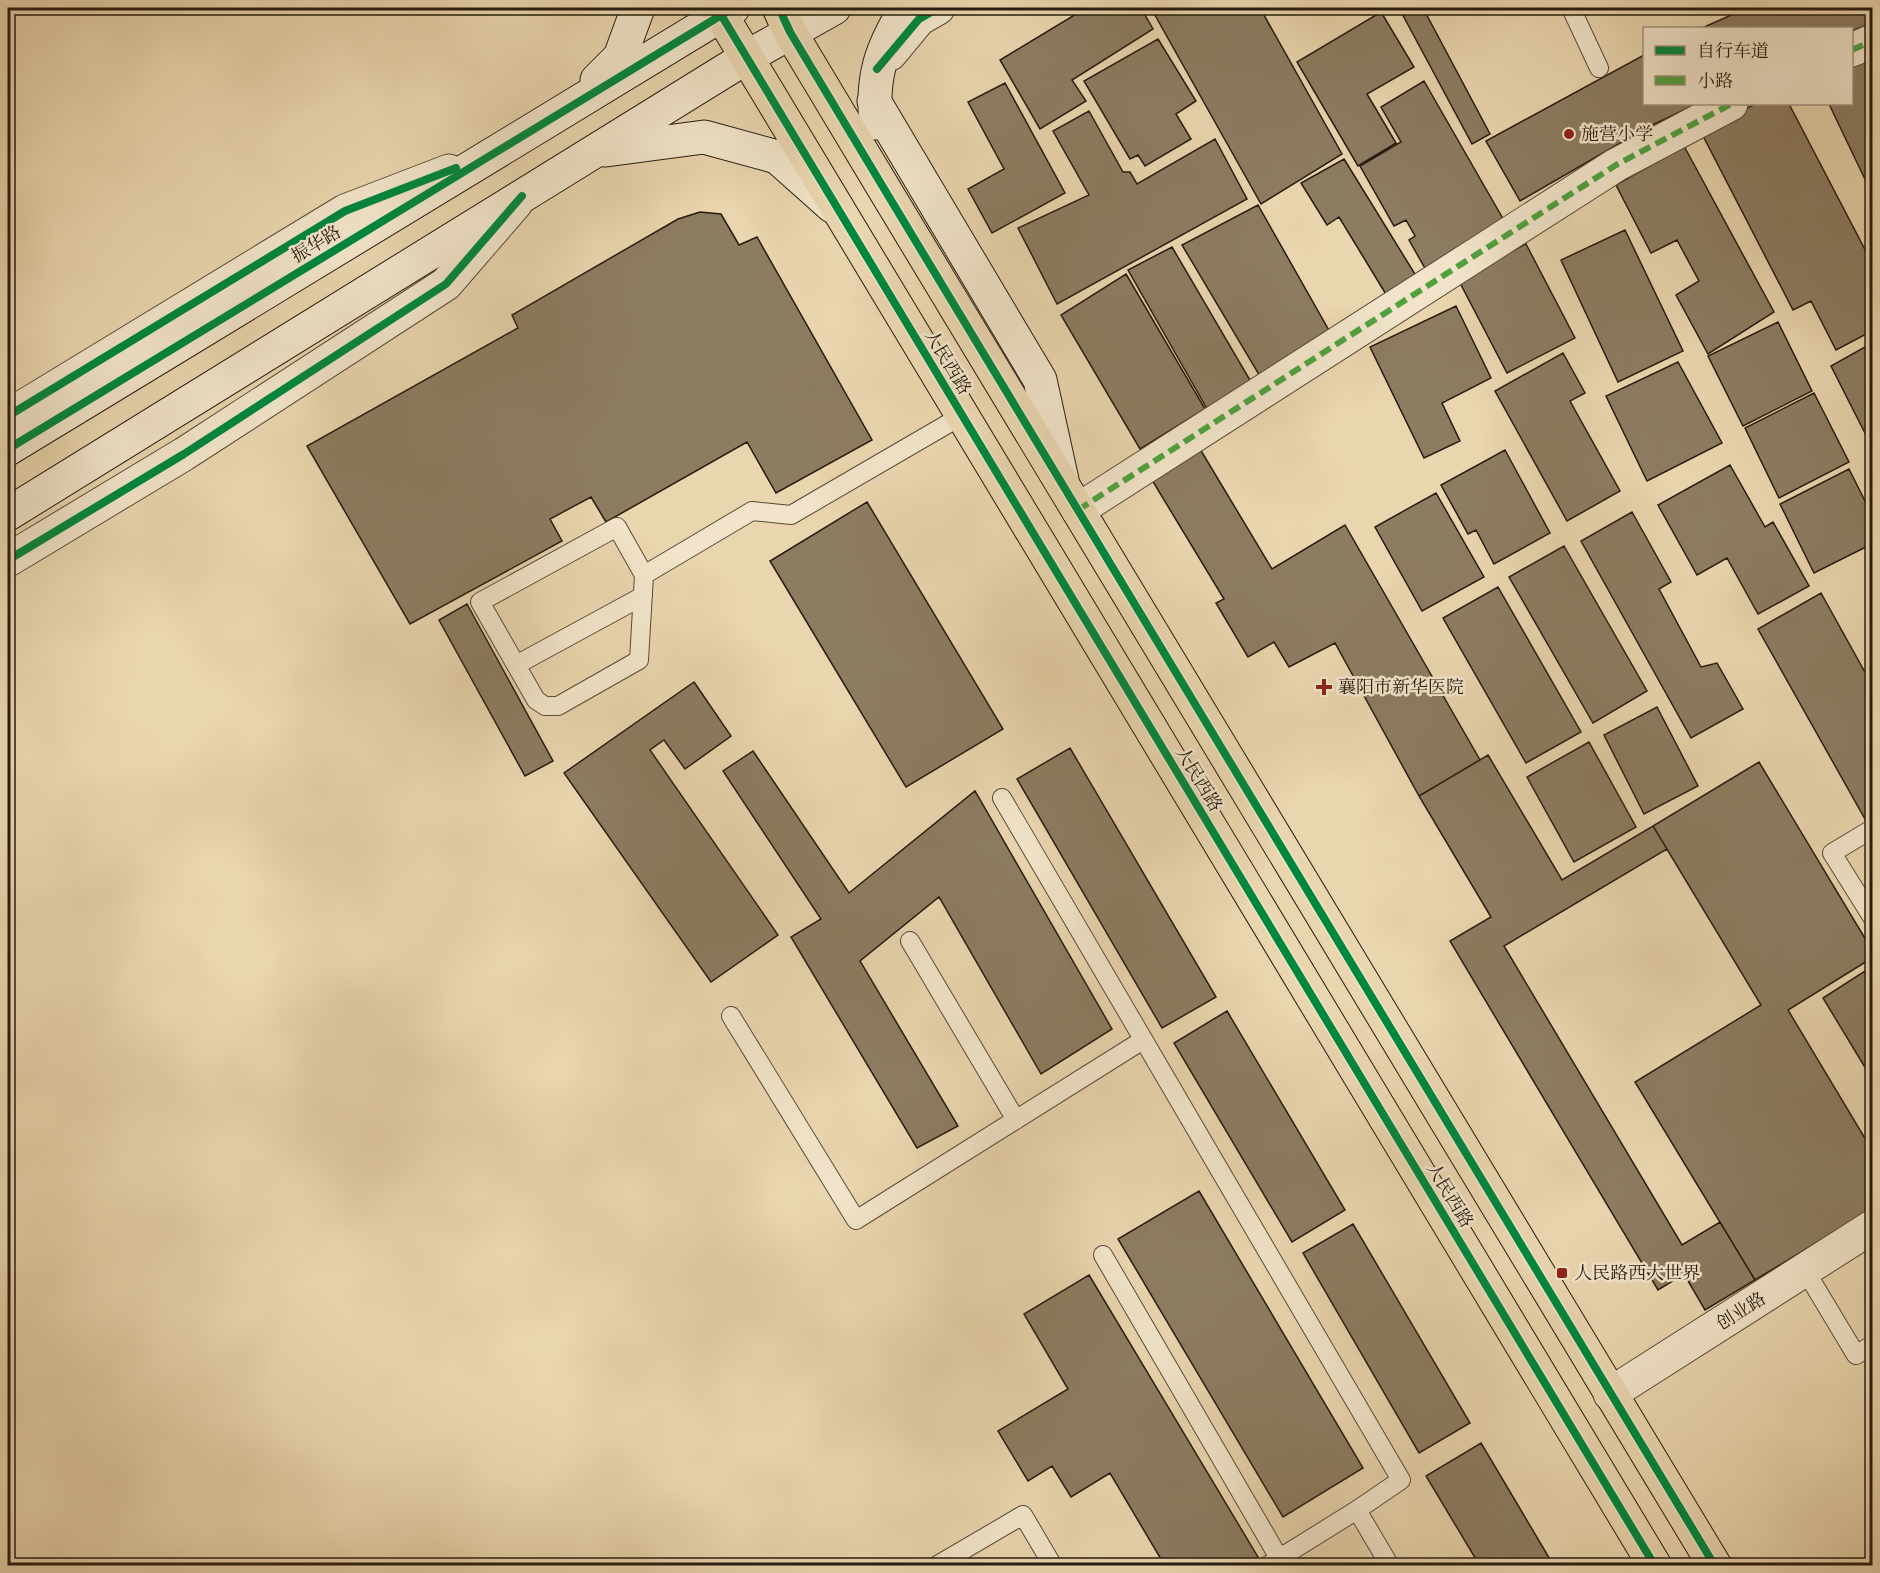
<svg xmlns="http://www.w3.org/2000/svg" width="1880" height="1573" font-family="'Old Standard TT','Noto Serif SC',serif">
  <rect width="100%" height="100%" fill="#e9d5ae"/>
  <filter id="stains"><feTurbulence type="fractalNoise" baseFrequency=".00333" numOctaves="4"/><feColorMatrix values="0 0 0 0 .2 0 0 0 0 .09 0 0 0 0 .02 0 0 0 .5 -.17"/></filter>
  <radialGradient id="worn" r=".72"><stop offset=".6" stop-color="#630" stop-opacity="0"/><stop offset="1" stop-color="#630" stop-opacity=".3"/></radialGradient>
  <path fill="#8c7c62" stroke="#271b10" stroke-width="1.5" d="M1086 8H1141L1153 29 1072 80 1086 101 1040 129 1000 60Z
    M1151 8H1260L1342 154 1261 204Z
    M1337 8H1355L1341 14Z
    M1399 8H1423L1490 134 1472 144Z
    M1747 8H1872V23L1852 31V28H1702Z
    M1381 12 1414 67 1367 94 1396 143 1358 166 1297 62Z
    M1158 39 1196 101 1176 114 1191 139 1145 166 1138 155 1130 159 1084 81Z
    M1872 49V194L1829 104H1852V59Z
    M1644 55V104H1697L1648 127 1520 201 1486 141Z
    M1424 81 1506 224 1426 270 1409 240 1415 236 1406 220 1394 226 1360 166 1401 142 1381 107Z
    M1005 83 1065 193 992 233 968 189 1004 169 968 102Z
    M1755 104H1789L1872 263V331L1836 350 1811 301 1793 310 1701 132Z
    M1089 111 1123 172H1130L1137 184 1215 139 1247 199 1057 304 1018 228 1089 195 1053 131Z
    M1684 146 1774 312 1708 354 1676 295 1699 281 1677 240 1651 253 1616 185Z
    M1344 159 1418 279 1387 296 1339 217 1327 225 1301 183Z
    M1258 205 1331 334 1261 378 1182 245Z
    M700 212 721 214 739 245 757 237 872 440 776 493 747 442 606 522 591 497 550 519 562 541 410 624 307 446 518 328 512 315 678 219Z
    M1625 230 1683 351 1618 382 1561 260Z
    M1526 244 1575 338 1507 373 1458 279Z
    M1172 247 1254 387 1210 414 1128 270Z
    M1126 274 1205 409 1140 449 1061 315Z
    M1456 306 1491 378 1442 403 1460 441 1424 458 1370 347Z
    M1778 322 1812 391 1743 426 1708 356Z
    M1872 343V447L1831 366Z
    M1563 353 1585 393 1570 401 1620 491 1567 521 1495 391Z
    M1678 362 1722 443 1647 481 1606 396Z
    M1814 393 1849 462 1779 498 1745 428Z
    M1200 449 1272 569 1345 525 1480 760 1419 796 1335 643 1289 667 1274 642 1248 657 1216 603 1224 599 1152 480Z
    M1505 450 1550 533 1494 564 1476 530 1468 534 1441 485Z
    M1730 465 1765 527 1773 522 1809 586 1758 614 1727 558 1697 575 1658 505Z
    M1849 469 1872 515V544L1814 573 1780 504Z
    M1436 493 1484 577 1422 611 1375 527Z
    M867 502 1003 729 906 787 770 561Z
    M1632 512 1671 582 1659 589 1701 667 1717 663 1743 709 1691 738 1581 541Z
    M1564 546 1647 691 1593 723 1509 577Z
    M1498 587 1581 732 1526 763 1443 618Z
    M1821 593 1872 685V815L1865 819 1758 629Z
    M467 604 553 761 525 776 439 620Z
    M694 682 731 736 685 769 664 740 650 750 778 935 711 982 564 773Z
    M1657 707 1698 786 1644 814 1604 735Z
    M1589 742 1636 827 1574 862 1527 777Z
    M1070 748 1216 997 1162 1028 1017 779Z
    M753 751 849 893 975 791 1112 1029 1041 1074 939 897 860 961 958 1126 917 1148 791 937 821 919 723 771Z
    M1488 755 1562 880 1653 826 1667 849 1504 946 1682 1245 1720 1222 1755 1280 1705 1310 1684 1274 1658 1290 1450 941 1491 917 1419 796Z
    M1759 762 1872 950V958L1788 1010 1872 1150V1209L1755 1280 1635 1082 1761 1005 1653 826Z
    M1865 971 1872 983V1079L1823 998Z
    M1227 1011 1345 1210 1292 1242 1174 1043Z
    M1199 1191 1363 1468 1283 1517 1118 1239Z
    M1353 1224 1470 1423 1419 1453 1303 1253Z
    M1089 1275 1258 1557 1244 1566H1165L1110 1473 1071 1497 1052 1466 1028 1481 998 1431 1068 1389 1024 1314Z
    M1481 1443 1554 1566H1480L1426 1476Z"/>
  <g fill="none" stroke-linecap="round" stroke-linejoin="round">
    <g stroke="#584a38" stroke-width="20">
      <path id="service" d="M1571 8 1599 68
        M644 575 617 527 480 602 536 700 545 706H558L639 660 644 575 752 511 791 515 963 415
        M516 665 643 596
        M1002 798 1401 1480 1357 1510
        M1872 829 1832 853 1872 917
        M910 941 1016 1120
        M731 1016 856 1220 1143 1040
        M1103 1255 1279 1558
        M1805 1270 1856 1355 1872 1345
        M936 1566 1023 1515 1053 1566
        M1267 1566 1357 1510 1390 1566"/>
    </g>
    <g stroke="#584a38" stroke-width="35">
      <path id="minor" d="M1852 50 1872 41
        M1078 510 1616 165 1731 104
        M1610 1394 1872 1227"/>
    </g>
    <g stroke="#584a38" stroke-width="35">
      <path id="tertiary" d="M890 54 919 19 938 8
        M8 416 345 211 449 171
        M8 560 184 454 446 284 516 203"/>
    </g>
    <g stroke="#271b10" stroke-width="35">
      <path id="secondary" d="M597 80 620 57 638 8
        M874 101 1040 380 1062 480
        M876 123C871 76 882 47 906 8
        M606 150 704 137 777 157 832 206
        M8 449 733 8
        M8 514 747 57 834 8"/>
    </g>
    <g stroke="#271b10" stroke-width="35">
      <path id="primary" d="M717 8 1655 1566
        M779 8 790 32 883 187 1715 1566"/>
    </g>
    <use href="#service" stroke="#f1e4ca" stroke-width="18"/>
    <use href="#minor" stroke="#f1e4ca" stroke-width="33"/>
    <use href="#tertiary" stroke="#f1e4ca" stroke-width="33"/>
    <use href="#secondary" stroke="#f1e4ca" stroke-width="33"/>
    <use href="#primary" stroke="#e9d5ae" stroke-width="33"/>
    <path stroke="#51a13f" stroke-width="6" stroke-dasharray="12 6" stroke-linecap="butt" d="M1852 50 1872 41
      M1078 510 1616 165 1731 104"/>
    <g stroke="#f1e4ca" stroke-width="11">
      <path id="cycleway" d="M717 8 1655 1566
        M779 8 790 32 883 187 1715 1566
        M877 69 919 19 938 8
        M8 416 345 211 456 168
        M8 449 733 8
        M8 560 184 454 446 284 522 196"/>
    </g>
    <use href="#cycleway" stroke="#00873e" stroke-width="8"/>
  </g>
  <g fill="#8f2418" stroke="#f1e4ca" stroke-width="2">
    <circle cx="1569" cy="134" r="6"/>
    <path d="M1321 678h6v6h6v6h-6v6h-6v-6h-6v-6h6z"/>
    <rect x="1556" y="1267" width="12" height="12" rx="3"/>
  </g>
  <g text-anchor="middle" stroke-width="5" stroke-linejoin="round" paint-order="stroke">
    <g font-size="18" fill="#271b10" stroke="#f1e4ca" text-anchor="start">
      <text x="1581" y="140">施营小学</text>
      <text x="1338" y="693">襄阳市新华医院</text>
      <text x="1574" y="1279">人民路西大世界</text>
    </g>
    <g font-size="18" fill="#271b10" stroke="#f1e4ca">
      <text transform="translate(316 244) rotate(-31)" y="6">振华路</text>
      <text transform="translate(948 362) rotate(59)" y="6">人民西路</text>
      <text transform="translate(1199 779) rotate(59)" y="6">人民西路</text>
      <text transform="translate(1450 1195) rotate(59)" y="6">人民西路</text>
      <text transform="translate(1741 1311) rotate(-32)" y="6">创业路</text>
    </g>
  </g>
  <rect width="1880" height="1573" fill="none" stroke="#e9d5ae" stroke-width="30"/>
  <rect x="9" y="9" width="1862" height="1555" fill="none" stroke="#271b10" stroke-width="3"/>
  <rect x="15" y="15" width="1850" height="1543" fill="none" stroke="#271b10" stroke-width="1.5"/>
  <rect x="1643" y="27" width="210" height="78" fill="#f1e4ca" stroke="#a09480" stroke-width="1.5"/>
  <rect x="1655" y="46" width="30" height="9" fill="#00873e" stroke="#a09480" stroke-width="1.5"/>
  <text x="1697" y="57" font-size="18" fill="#271b10">自行车道</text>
  <rect x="1655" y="76" width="30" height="9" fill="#51a13f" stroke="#a09480" stroke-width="1.5"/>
  <text x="1697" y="87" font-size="18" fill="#271b10">小路</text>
  <rect width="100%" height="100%" filter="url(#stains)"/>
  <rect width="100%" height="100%" fill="url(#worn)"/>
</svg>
